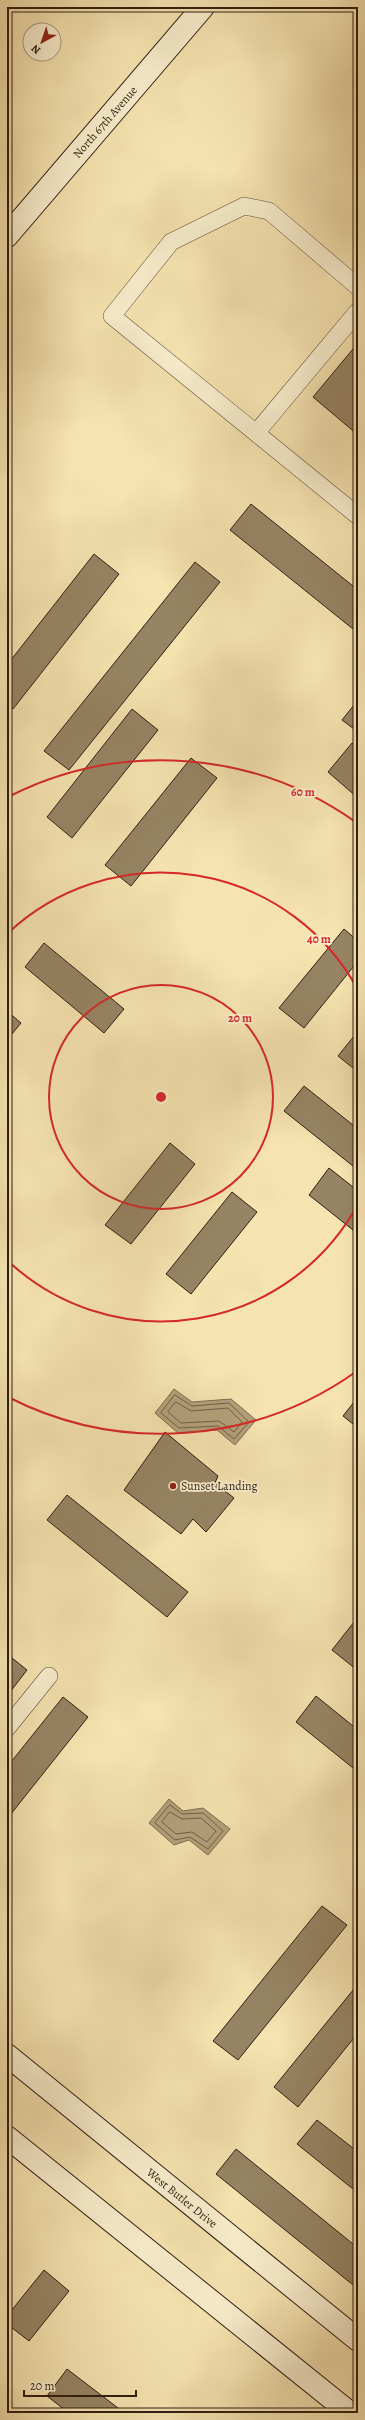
<svg xmlns="http://www.w3.org/2000/svg" width="365" height="2420" font-family="Alegreya,serif">
  <rect width="100%" height="100%" fill="#f5e3b0"/>
  <filter id="stains"><feTurbulence type="fractalNoise" baseFrequency=".005" numOctaves="4"/><feColorMatrix values="0 0 0 0 .2 0 0 0 0 .09 0 0 0 0 .02 0 0 0 .5 -.17"/></filter>
  <radialGradient id="worn" r=".72"><stop offset=".6" stop-color="#630" stop-opacity="0"/><stop offset="1" stop-color="#630" stop-opacity=".3"/></radialGradient>
  <path fill="#b2a07a" stroke="#7e6c50" d="M174 1389 192 1402 231 1399 256 1420 235 1445 217 1430 178 1433 155 1413Z
    M169 1799 183 1811 203 1808 230 1829 208 1855 189 1840 174 1845 149 1823Z"/>
  <g fill="none" stroke-linecap="round" stroke-linejoin="round">
    <path stroke="#705f46" stroke-width="1" d="M175 1395 192 1406 229 1403 249 1422 234 1439 218 1426 179 1428 161 1413Z
      M176 1402 191 1411 228 1408 242 1422 234 1432 219 1421 181 1423 168 1412Z
      M170 1805 182 1814 203 1813 223 1831 208 1849 190 1837 175 1840 155 1823Z
      M170 1812 182 1819 201 1818 216 1831 207 1842 192 1832 176 1834 162 1822Z"/>
  </g>
  <path fill="#968464" stroke="#2f1e11" d="M358 343V435L313 397Z
    M251 504 358 590V633L230 530Z
    M94 554 119 574 13 709 7 705V665Z
    M195 562 220 582 69 770 44 751Z
    M358 700V732L342 720Z
    M132 709 158 730 72 838 47 817Z
    M352 743 358 749V798L328 772Z
    M191 758 217 778 131 886 105 865Z
    M344 929 358 941V961L304 1028 279 1008Z
    M44 943 124 1009 104 1033 25 967Z
    M7 1011 21 1023 7 1040Z
    M358 1031V1072L338 1056Z
    M304 1086 358 1129V1170L284 1111Z
    M170 1143 195 1164 131 1244 105 1225Z
    M329 1168 358 1191V1234L309 1195Z
    M232 1192 257 1212 191 1294 166 1274Z
    M358 1397V1428L343 1416Z
    M165 1432 218 1476 215 1483 234 1498 206 1532 193 1519 181 1534 124 1490Z
    M67 1495 188 1592 167 1617 47 1520Z
    M358 1617V1669L357 1670 332 1650Z
    M7 1654 27 1670 7 1696Z
    M316 1696 358 1730V1772L296 1722Z
    M63 1697 88 1717 7 1819V1767Z
    M322 1906 347 1925 238 2060 213 2041Z
    M358 1984V2033L298 2107 274 2087Z
    M317 2120 358 2152V2193L297 2144Z
    M236 2149 358 2248V2289L216 2174Z
    M44 2270 69 2291 29 2341 7 2324V2316Z
    M67 2369 118 2408 114 2413H69L47 2396Z"/>
  <g fill="none" stroke-linecap="round" stroke-linejoin="round">
    <g stroke="#604f39" stroke-width="18">
      <path id="lane" d="M358 287 269 211 244 206 171 242 112 316 256 433 358 311
        M256 433 358 516
        M7 1728 49 1676"/>
    </g>
    <g stroke="#2f1e11" stroke-width="24">
      <path id="secondary" d="M7 236 203 7
        M7 2055 358 2340
        M7 2137 350 2413"/>
    </g>
    <use href="#lane" stroke="#f8edcc" stroke-width="17"/>
    <use href="#secondary" stroke="#f8edcc" stroke-width="22"/>
  </g>
  <g fill="none" stroke="#d62828" stroke-width="2">
    <circle cx="161" cy="1097" r="112"/>
    <path d="M358 1204A224 224 0 0 1 8 1261M8 933A224 224 0 0 1 358 990"/>
    <path d="M357 1371A337 337 0 0 1 8 1397M8 797A337 337 0 0 1 357 823"/>
  </g>
  <circle fill="#8f2418" stroke="#f8edcc" stroke-width="1.5" cx="173" cy="1486" r="4"/>
  <g text-anchor="middle" stroke-width="3.5" stroke-linejoin="round" paint-order="stroke">
    <g font-size="12" fill="#2f1e11" stroke="#f8edcc">
      <text transform="translate(105 122) rotate(-49)" y="4">North 67th Avenue</text>
      <text transform="translate(182 2198) rotate(39)" y="4">West Butler Drive</text>
    </g>
    <g font-size="12" fill="#2f1e11" stroke="#f8edcc" text-anchor="start">
      <text x="181" y="1490">Sunset Landing</text>
    </g>
  </g>
  <circle cx="161" cy="1097" r="6" fill="#d62828" stroke="#f8edcc" stroke-width="2"/>
  <g font-size="12" text-anchor="middle" font-weight="bold" fill="#d62828" stroke="#f8edcc" stroke-width="3.5" stroke-linejoin="round" paint-order="stroke">
    <text x="303" y="796">60 m</text>
    <text x="319" y="943">40 m</text>
    <text x="240" y="1022">20 m</text>
  </g>
  <rect width="365" height="2420" fill="none" stroke="#f5e3b0" stroke-width="24"/>
  <rect x="8" y="8" width="349" height="2404" fill="none" stroke="#2f1e11" stroke-width="2"/>
  <rect x="12" y="12" width="341" height="2396" fill="none" stroke="#2f1e11"/>
  <g transform="translate(42 42) rotate(220)"><circle r="19" fill="#f8edcc" stroke="#a89a81"/>
  <path d="M0-3L7 15L0 10L-7 15Z" fill="#8f2418"/>
  <text y="-6" font-size="11" font-weight="bold" text-anchor="middle" fill="#2f1e11">N</text>
  </g>
  <path d="M24 2390v6h112v-6" fill="none" stroke="#2f1e11" stroke-width="2"/>
  <text x="30" y="2390" font-size="12" fill="#2f1e11" stroke="#f8edcc" stroke-width="3" paint-order="stroke">20 m</text>
  <rect width="100%" height="100%" filter="url(#stains)"/>
  <rect width="100%" height="100%" fill="url(#worn)"/>
</svg>
